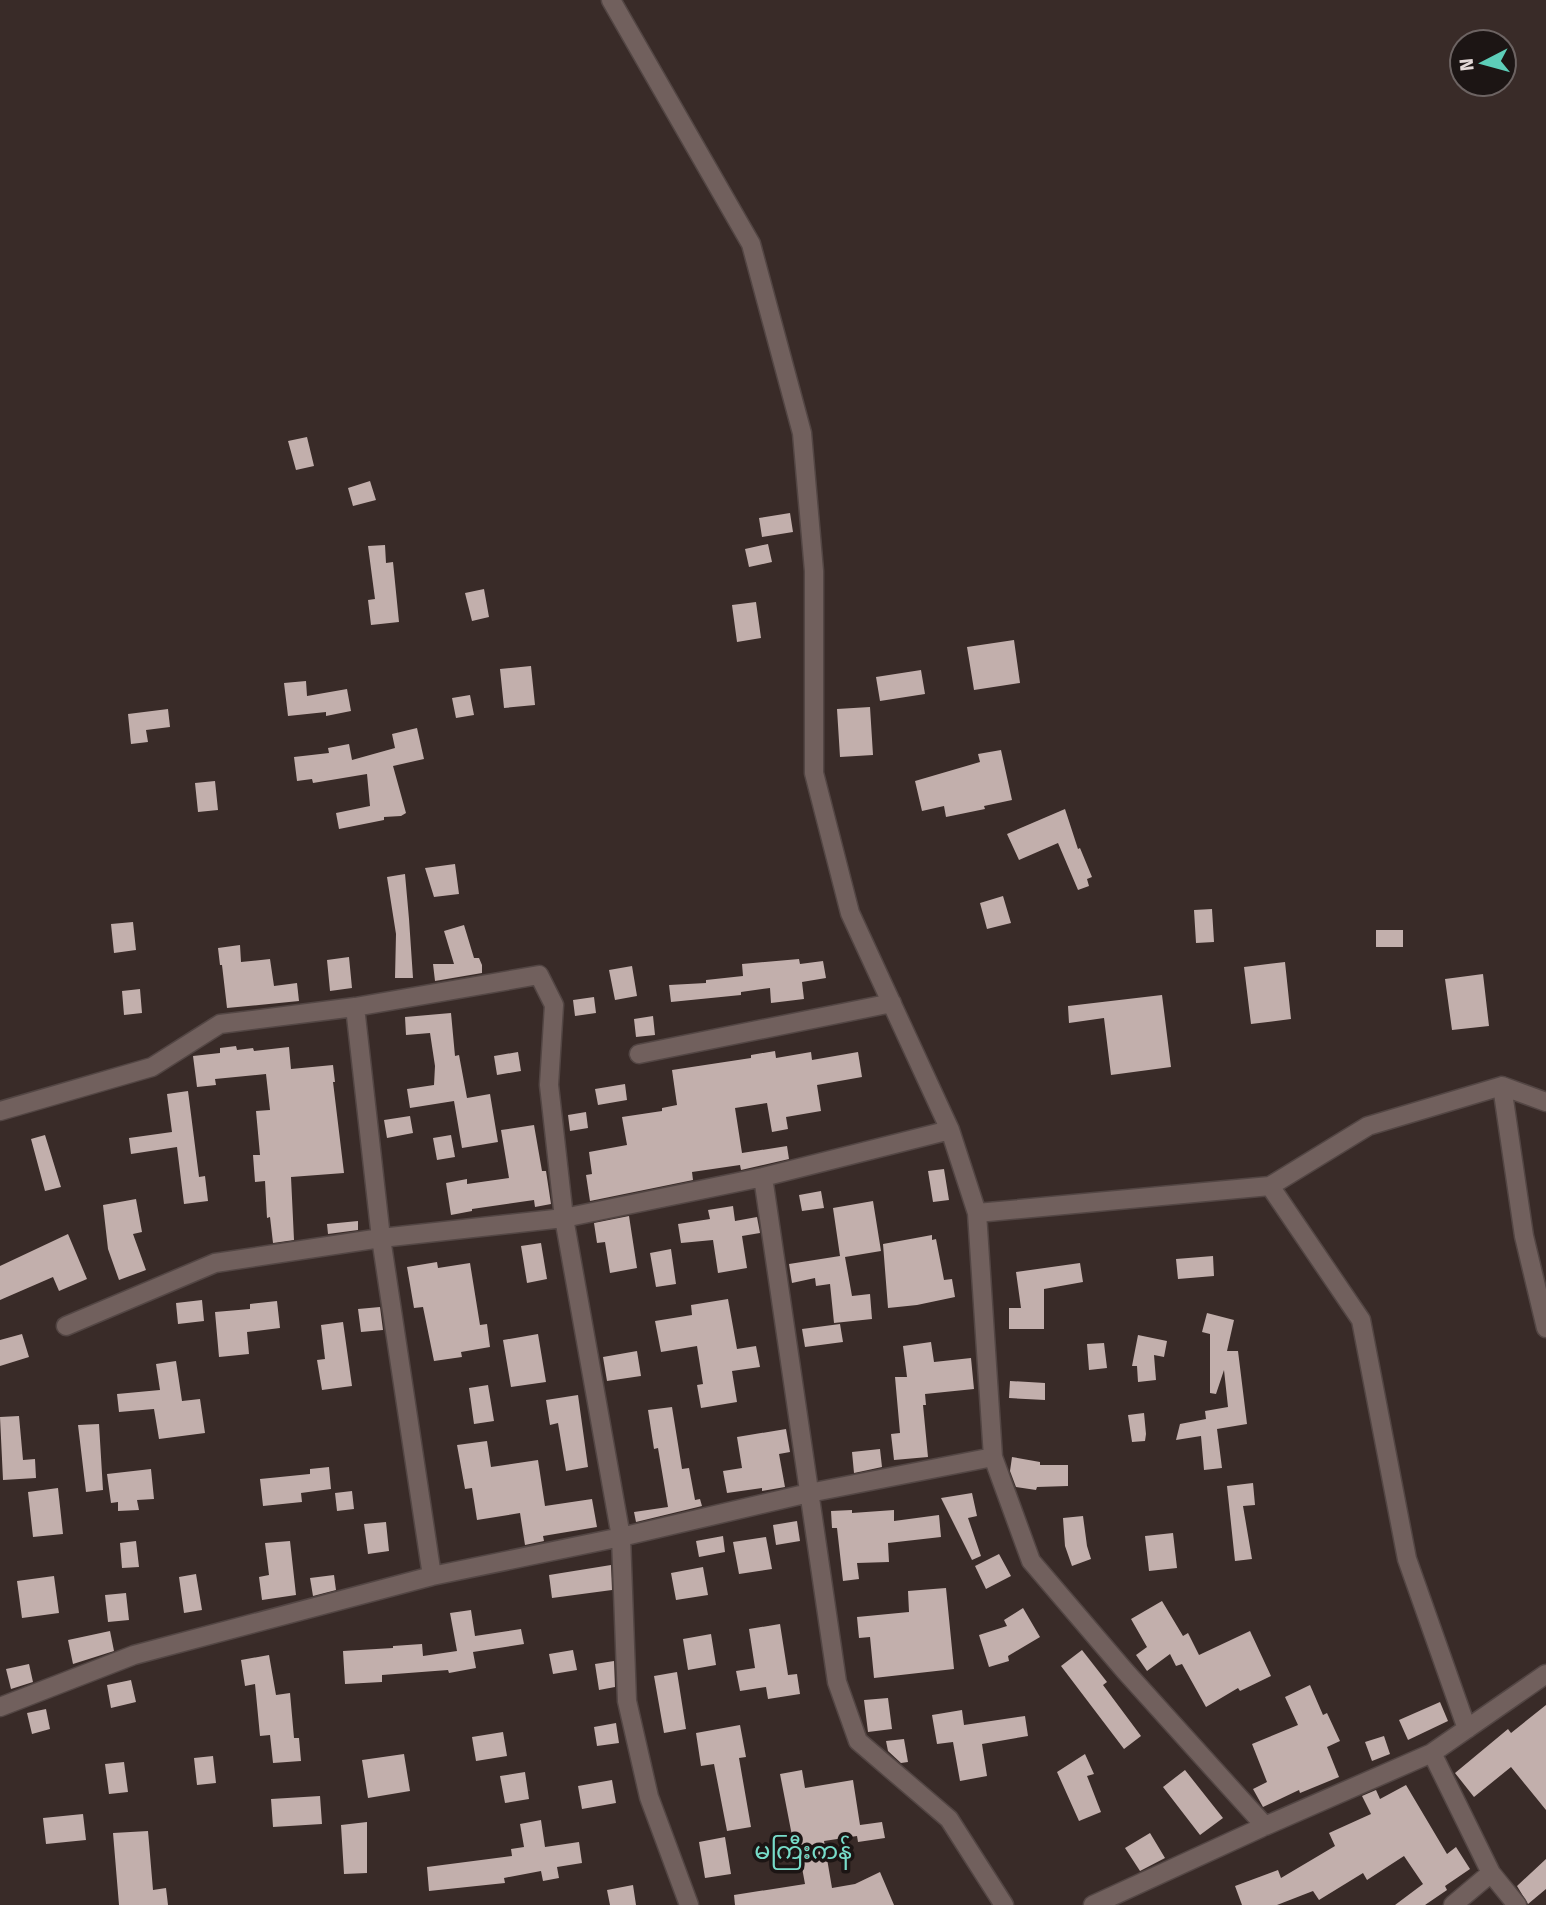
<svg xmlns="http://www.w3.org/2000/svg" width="1546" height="1905" font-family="'Fira Sans','Noto Sans Myanmar',sans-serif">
  <rect width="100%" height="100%" fill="#392b28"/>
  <path fill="#c2afac" d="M307 437 314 466 296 470 288 441Z
    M370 481 376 500 353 506 348 488Z
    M790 513 793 532 762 537 759 518Z
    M768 544 772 562 749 567 745 549Z
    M385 545 386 563 393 562 399 622 371 625 368 600 375 599 368 546Z
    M484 589 489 617 472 621 465 593Z
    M756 602 761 638 737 642 732 605Z
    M1014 640 1020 683 974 690 967 647Z
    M531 666 535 705 504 708 500 669Z
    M921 670 925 694 880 701 876 677Z
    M306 681 307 696 347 689 351 711 326 716V712L288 716 284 683Z
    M470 695 474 715 456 718 452 698Z
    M870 707 873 755 840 757 837 709Z
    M168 709 170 727 146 730 148 742 131 744 128 714Z
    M417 728 424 759 393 766 406 813 401 816 384 817V820L339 829 336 813 370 806 367 774 313 783 312 779 297 781 294 757 329 753 328 748 349 744 352 760 395 748 392 734Z
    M1001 750 1012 800 984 806 985 809 946 817 944 806 922 811 915 781 980 762 978 754Z
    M215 781 218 810 198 812 195 783Z
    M1065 809 1078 849 1080 848 1092 877 1087 879 1089 886 1078 890 1058 843 1019 860 1007 834Z
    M455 864 459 894 434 897 425 868Z
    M405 874 409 919 413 978H395L396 934 387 877Z
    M1003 896 1011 923 987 929 980 903Z
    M1212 909 1214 942 1196 943 1194 910Z
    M133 922 136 950 114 953 111 924Z
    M464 925 474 958H479L482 965V973L435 981 433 964H454L444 931Z
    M1376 930H1403V947H1376Z
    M240 945 241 962 270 959 274 986 297 983 299 1001 227 1008 222 965H220L218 948Z
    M349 957 352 988 330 991 327 960Z
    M799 959 800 964 823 961 826 978 802 982 804 999 771 1003 770 988 741 992V995L671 1002 669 985 706 983V980L743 976 742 964Z
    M1285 962 1291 1019 1251 1024 1244 967Z
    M632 966 637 996 615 1000 609 970Z
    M1483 974 1489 1026 1452 1030 1445 979Z
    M140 989 142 1013 124 1015 122 991Z
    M1162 995 1171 1067 1111 1075 1104 1018 1069 1023 1068 1006Z
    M594 997 596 1013 575 1016 573 1000Z
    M451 1013 455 1056 459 1055 467 1098 490 1094 498 1142 462 1148 454 1101 410 1108 407 1089 434 1085 435 1066 430 1033 406 1035 405 1017Z
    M653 1016 655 1035 636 1037 634 1019Z
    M236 1046 237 1050 253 1048 254 1051 289 1047 291 1069 333 1065 335 1082H333L344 1173 291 1177 294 1240 273 1243 270 1217 267 1218 265 1181 255 1182 253 1155H260L256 1111 270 1110 266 1074 215 1079 216 1085 197 1087 193 1056 220 1053V1048Z
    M775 1051 776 1058 811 1052 812 1060 858 1052 862 1077 817 1085 821 1111 786 1117 788 1129 772 1132 767 1103 735 1108 742 1153 787 1146 789 1159 741 1170 740 1165 692 1172 693 1180 590 1201 586 1175 592 1174 589 1152 627 1145 622 1117 662 1111V1108L677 1105 672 1070 751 1058V1055Z
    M518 1052 521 1071 497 1075 494 1056Z
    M625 1084 627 1100 598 1105 595 1089Z
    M188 1091 199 1177 205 1176 208 1201 184 1204 177 1147 131 1154 129 1138 172 1132 167 1094Z
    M586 1112 588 1128 570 1131 568 1115Z
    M410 1116 413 1133 387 1138 384 1120Z
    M534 1125 542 1171H546L551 1204 535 1207 534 1200 472 1209V1211L451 1215 446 1183 467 1179V1184L509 1178 501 1130Z
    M45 1135 61 1187 45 1191 31 1139Z
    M451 1135 455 1157 437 1160 433 1138Z
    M944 1169 949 1200 933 1202 928 1171Z
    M821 1191 824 1208 802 1211 799 1195Z
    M136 1199 142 1232 133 1234 146 1270 119 1280 108 1249 103 1205Z
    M873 1201 881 1251 845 1257 852 1296 870 1294 872 1319 834 1323 830 1284 816 1286 815 1278 792 1283 789 1264 840 1256 833 1208Z
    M733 1206 735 1221 757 1217 760 1233 742 1236 747 1268 718 1273 713 1240 681 1243 678 1224 710 1219 708 1210Z
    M629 1216 637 1268 610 1273 605 1242 597 1243 594 1223Z
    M358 1221V1230L328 1234 327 1224Z
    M68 1234 87 1279 59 1291 53 1277 0 1300V1266Z
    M932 1235V1240L936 1239 944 1280 952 1279 955 1297 917 1305 888 1308 883 1244Z
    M541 1243 547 1279 527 1283 521 1246Z
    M671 1249 676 1284 656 1287 650 1253Z
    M1213 1256 1214 1276 1178 1279 1176 1259Z
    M437 1262 438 1268 470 1263 480 1325 487 1324 490 1347 461 1352 462 1357 434 1361 423 1307 414 1308 407 1267Z
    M1080 1263 1083 1282 1044 1289V1329H1009V1308H1021L1016 1272Z
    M728 1299 737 1349 756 1346 760 1367 732 1371 737 1402 701 1408 697 1385 703 1384 697 1346 661 1352 655 1321 692 1315 691 1305Z
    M202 1300 204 1321 178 1324 176 1303Z
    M277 1301 280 1328 247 1332 249 1354 219 1357 215 1312 250 1309V1304Z
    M380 1307 383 1330 361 1332 358 1309Z
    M1207 1313 1234 1320 1227 1351H1238L1247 1424 1217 1429 1222 1468 1204 1470 1201 1436 1176 1440 1180 1424 1206 1419 1205 1411 1228 1407 1224 1370 1216 1394 1210 1393V1334L1202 1332Z
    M343 1322 352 1386 322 1390 317 1360 325 1359 321 1325Z
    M840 1324 843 1342 805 1347 802 1329Z
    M22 1334 29 1357 0 1366V1340Z
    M538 1334 546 1382 511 1387 503 1340Z
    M1138 1335 1167 1341 1164 1357 1154 1355 1156 1380 1138 1382 1137 1366H1132Z
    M931 1342 934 1362 971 1358 974 1389 925 1394 926 1405H923L928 1457 894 1460 891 1434 900 1433 895 1377H907L903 1346Z
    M1104 1343 1107 1368 1089 1370 1087 1344Z
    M637 1351 641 1376 607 1381 603 1357Z
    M176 1361 182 1401 200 1399 205 1433 159 1439 154 1409 119 1412 117 1394 160 1390 156 1364Z
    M1010 1381 1045 1383V1400L1009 1398Z
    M488 1385 494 1421 474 1424 469 1388Z
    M578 1395 588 1467 566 1471 558 1423 550 1425 546 1400Z
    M672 1407 682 1469 689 1468 695 1500 700 1499 702 1506 636 1522 634 1512 668 1507 658 1448 654 1449 648 1410Z
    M1144 1413 1146 1434 1145 1441 1132 1442 1128 1415Z
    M19 1416 23 1460 35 1459 36 1478 3 1480 0 1417Z
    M99 1424 103 1490 86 1492 78 1425Z
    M786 1429 790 1452 779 1454 785 1487 762 1491V1488L727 1493 723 1471 742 1468 737 1437Z
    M487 1441 491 1467 538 1460 545 1506 592 1499 597 1527 543 1536 544 1541 525 1545 520 1513 477 1520 472 1488 465 1489 457 1445Z
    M880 1449 882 1467 854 1473 852 1452Z
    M1012 1457 1040 1462V1465H1068V1486L1037 1487 1036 1490 1016 1487 1010 1471Z
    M329 1467 331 1489 301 1493 302 1502 263 1506 260 1479 310 1474V1469Z
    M151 1469 154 1499 137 1500 139 1510 118 1511V1502L111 1503 107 1474Z
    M1253 1483 1255 1505 1243 1506 1252 1559 1235 1561 1227 1486Z
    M58 1488 63 1534 33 1537 28 1492Z
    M352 1491 354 1509 337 1511 335 1493Z
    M972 1493 977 1516 968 1518 981 1556 972 1560 941 1498Z
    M852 1510V1513L894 1510V1521L939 1515 941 1537 888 1543 889 1562 857 1563 859 1579 843 1581 837 1528H832L831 1511Z
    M1083 1516 1087 1546 1091 1559 1072 1566 1065 1546 1063 1518Z
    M797 1521 800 1541 776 1545 773 1525Z
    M386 1522 389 1551 368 1554 364 1524Z
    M1173 1533 1177 1568 1149 1571 1145 1536Z
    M723 1536 725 1552 699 1557 696 1541Z
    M766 1537 772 1569 739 1574 733 1542Z
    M136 1541 139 1567 122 1568 120 1543Z
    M290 1541 296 1595 262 1600 259 1577 269 1575 265 1543Z
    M999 1554 1011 1576 986 1589 975 1566Z
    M611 1565 612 1590 552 1598 549 1575Z
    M703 1567 708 1595 676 1600 671 1573Z
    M196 1574 202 1610 184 1613 179 1577Z
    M334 1575 336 1590 313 1596 310 1578Z
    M54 1576 59 1613 22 1618 17 1581Z
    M946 1588 954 1669 874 1678 870 1637 859 1638 857 1617 909 1612 908 1591Z
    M126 1593 129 1620 108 1622 105 1595Z
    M1162 1601 1183 1636 1188 1633 1199 1655 1250 1631 1271 1676 1240 1691 1238 1688 1206 1707 1182 1664 1176 1666 1170 1654 1147 1671 1136 1655 1147 1647 1131 1619Z
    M1023 1608 1040 1637 1008 1656 1009 1661 989 1667 979 1635 1007 1626 1004 1620Z
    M471 1610 475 1636 521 1629 524 1644 473 1652 476 1668 449 1673 448 1670 382 1675V1682L345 1684 343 1651 393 1648V1646L422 1644 423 1656 457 1651 450 1613Z
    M780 1624 788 1675 797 1674 800 1694 768 1699 766 1687 740 1691 736 1671 755 1668 749 1629Z
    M110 1631 114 1651 73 1664 68 1640Z
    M711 1634 716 1665 688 1670 683 1639Z
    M573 1650 577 1670 553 1674 549 1654Z
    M1082 1650 1107 1682 1103 1685 1141 1736 1124 1749 1061 1666Z
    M269 1655 276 1695 290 1693 294 1738H299L301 1761 273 1763 270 1735 260 1736 255 1684 245 1686 241 1660Z
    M614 1661 615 1687 599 1690 595 1664Z
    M29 1664 33 1682 11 1689 6 1669Z
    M677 1672 686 1729 664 1733 654 1676Z
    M131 1680 136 1702 111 1708 107 1685Z
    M1310 1685 1323 1715 1327 1713 1340 1741 1327 1747 1339 1777 1300 1793 1299 1790 1263 1807 1253 1789 1267 1782 1252 1744 1298 1725 1285 1697Z
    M888 1698 892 1729 868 1732 864 1700Z
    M1440 1702 1448 1721 1408 1740 1399 1720Z
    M1546 1705V1810L1511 1767 1474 1797 1455 1773 1508 1729 1511 1733Z
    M46 1709 50 1729 32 1734 27 1713Z
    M962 1710 964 1725 1025 1716 1028 1736 982 1744 987 1776 960 1781 953 1742 937 1744 932 1715Z
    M616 1723 619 1743 597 1746 594 1727Z
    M740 1725 746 1757 739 1758 751 1827 727 1831 714 1764 701 1766 696 1733Z
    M503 1732 507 1756 476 1761 472 1737Z
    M1384 1736 1390 1754 1372 1761 1365 1742Z
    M904 1739 908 1762 901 1763 888 1751 886 1741Z
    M404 1754 410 1791 368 1798 362 1760Z
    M1085 1754 1094 1774 1087 1776 1101 1812 1079 1821 1057 1772Z
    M213 1756 216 1783 197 1785 194 1758Z
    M124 1762 128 1792 109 1794 105 1764Z
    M802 1770 805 1788 853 1780 860 1825 882 1822 885 1838 858 1842 857 1836 824 1841 832 1888 855 1884 880 1872 894 1905H735L734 1895 805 1884 798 1846H794L780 1774Z
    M1185 1770 1223 1818 1200 1835 1163 1787Z
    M525 1772 529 1799 505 1803 500 1776Z
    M612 1780 616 1803 582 1809 578 1786Z
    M1406 1785 1447 1854 1456 1847 1470 1869 1445 1886 1447 1890 1425 1905H1395L1423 1884 1404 1856 1367 1880 1363 1873 1319 1900 1313 1891 1277 1905H1242L1235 1886 1278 1870 1281 1878 1335 1846 1329 1833 1371 1814 1362 1796 1376 1790 1380 1799Z
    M320 1796 322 1824 273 1827 271 1799Z
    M83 1814 86 1840 46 1844 43 1818Z
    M541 1820 545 1847 579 1842 582 1863 557 1867 559 1878 543 1881 541 1871 504 1878 505 1883 429 1891 427 1867 512 1856 511 1849 524 1847 520 1824Z
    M367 1822V1873L344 1874 341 1825Z
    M148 1831 153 1890 166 1888 168 1905H119L113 1833Z
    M1150 1833 1165 1858 1140 1871 1125 1848Z
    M725 1837 731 1874 705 1878 699 1842Z
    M1546 1859V1889L1528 1904 1517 1886Z
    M633 1885 636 1905H610L607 1890Z"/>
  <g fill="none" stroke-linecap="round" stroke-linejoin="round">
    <g stroke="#534644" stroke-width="21">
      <path id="minor" d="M611 0 751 244 802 433 814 571V773L850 913 950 1130 977 1213 993 1457 1031 1561 1125 1671 1265 1826
        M355 1007 381 1238 432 1576
        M639 1054 892 1003
        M1502 1086 1524 1236 1546 1328
        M0 1111 152 1067 220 1024 355 1007 539 975 554 1005 549 1085 564 1218 621 1537 627 1701 649 1797 689 1905
        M763 1177 837 1682 858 1741 949 1819 1004 1905
        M1270 1186 1361 1320 1407 1559 1467 1729
        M977 1213 1270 1186 1368 1126 1502 1086 1546 1102
        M66 1326 215 1263 381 1238 564 1218 763 1177 950 1130
        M0 1707 134 1655 432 1576 621 1537 809 1493 993 1457
        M1432 1753 1491 1873 1453 1905
        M1491 1873 1517 1905
        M1093 1905 1265 1826 1432 1753 1546 1674"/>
    </g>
    <use href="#minor" stroke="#71605d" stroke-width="18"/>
  </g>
  <g text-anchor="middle" stroke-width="7" stroke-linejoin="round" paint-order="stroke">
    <g font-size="24" fill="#77dcc9" stroke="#1c1514">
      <text x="803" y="1859">မကြီးကန်</text>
    </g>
  </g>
  <g transform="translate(1483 63) rotate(264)"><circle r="33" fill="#1c1514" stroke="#6c6362" stroke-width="2"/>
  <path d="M0-5L12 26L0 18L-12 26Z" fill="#5dceb9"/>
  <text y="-10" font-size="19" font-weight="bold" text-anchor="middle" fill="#e3d9d7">N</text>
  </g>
</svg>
